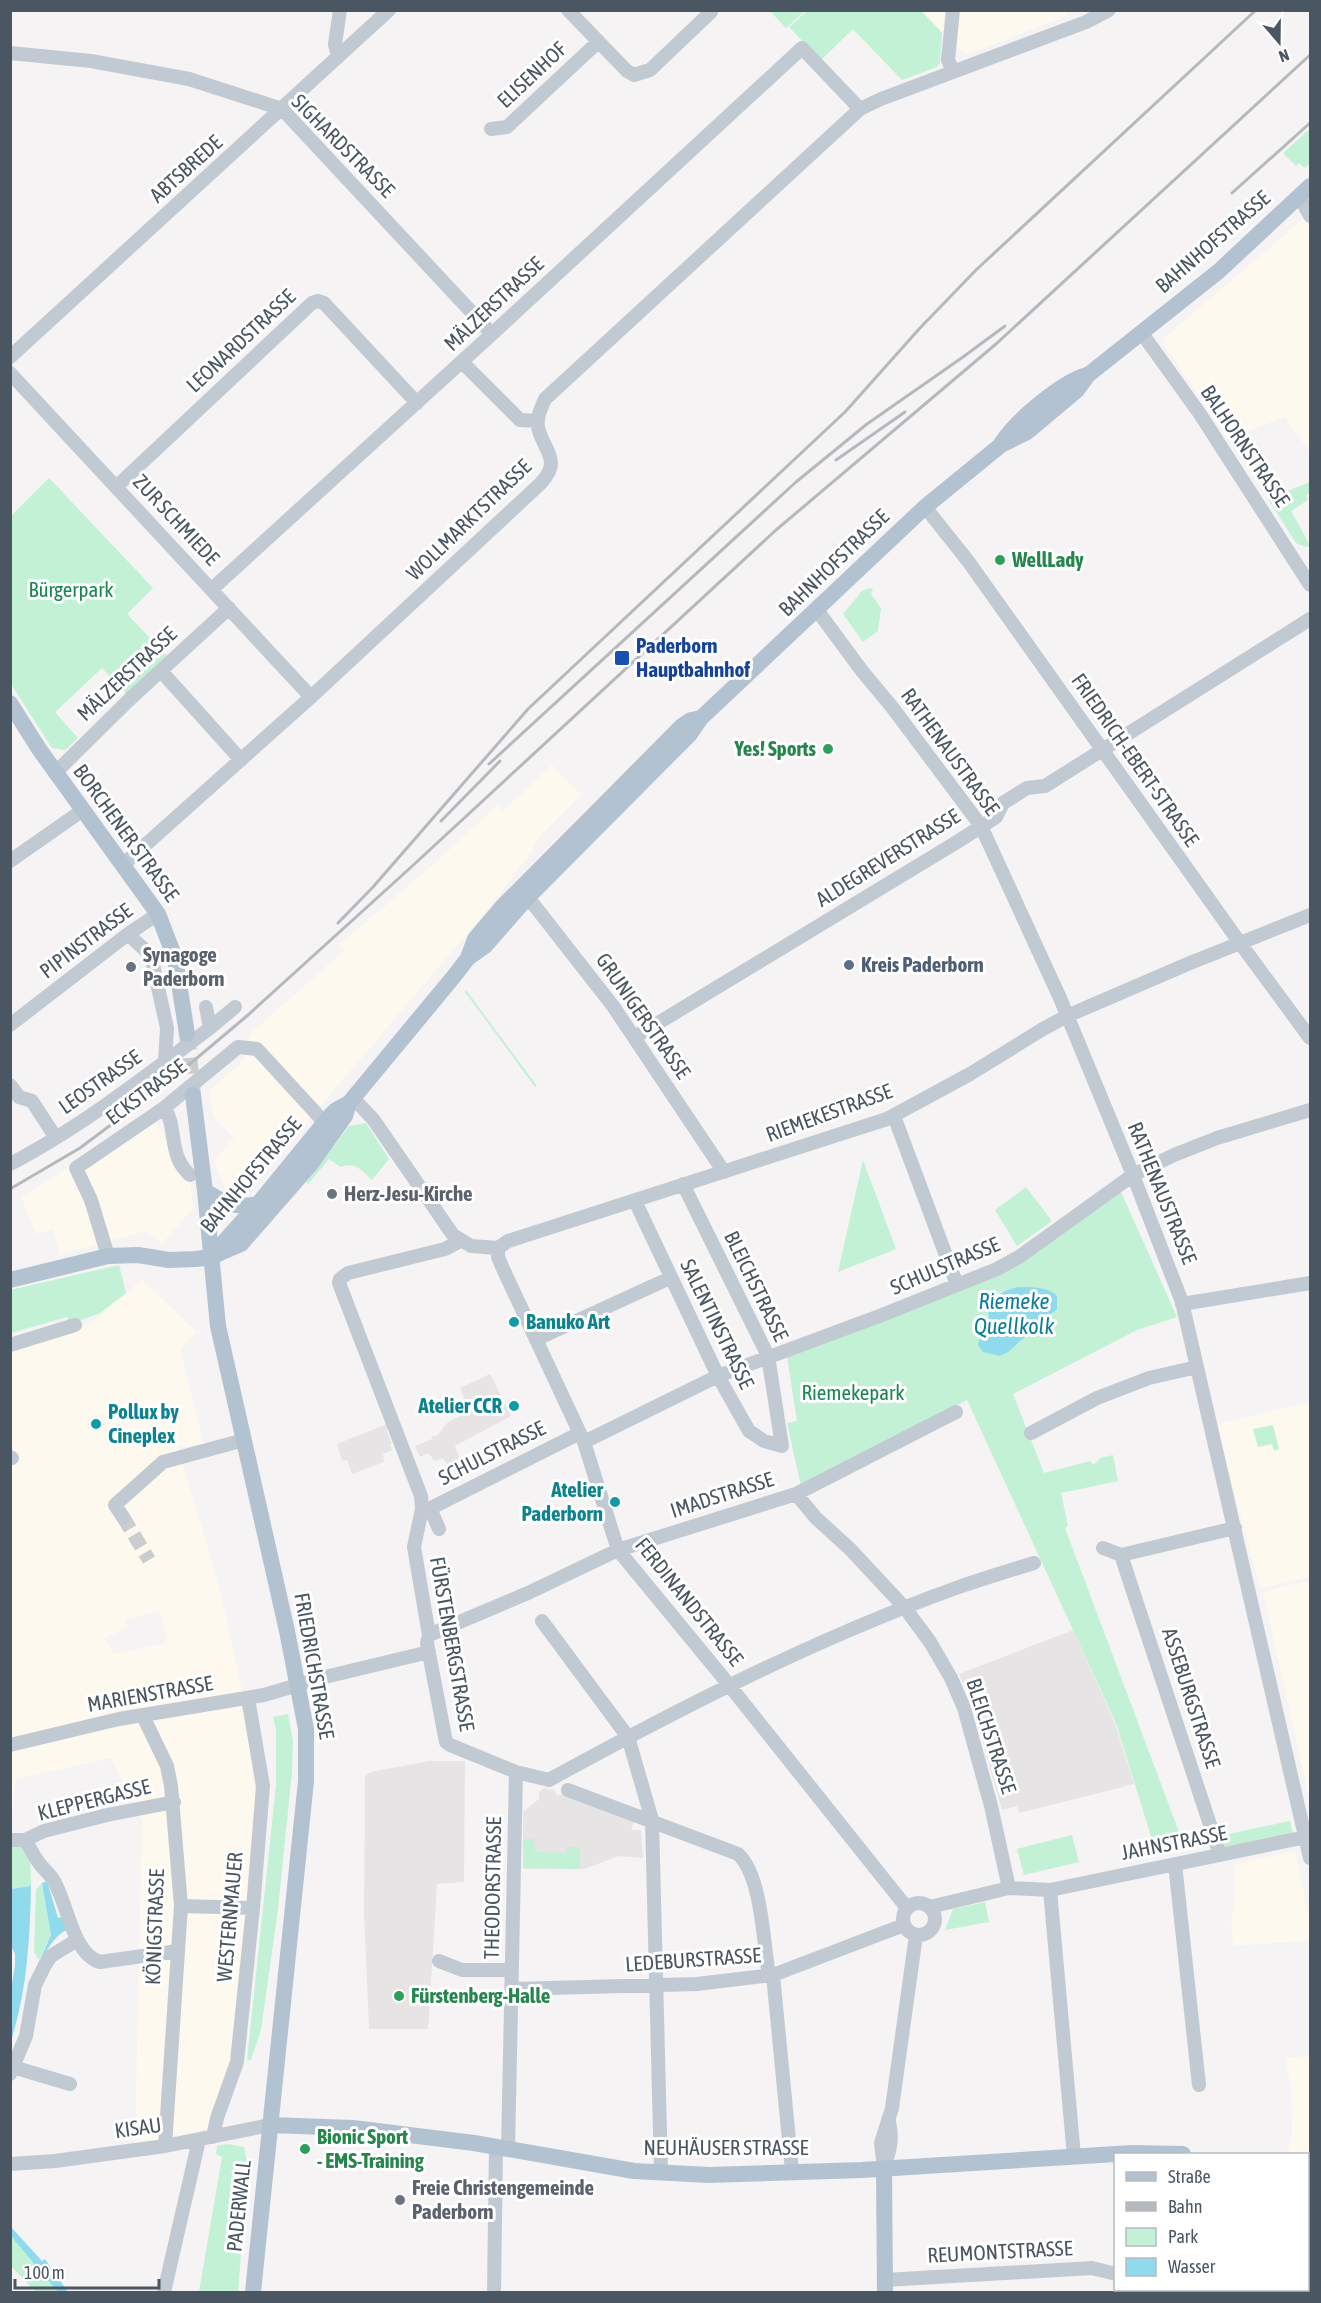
<svg xmlns="http://www.w3.org/2000/svg" width="1321" height="2303" font-family="'Asap Condensed',sans-serif">
  <rect width="100%" height="100%" fill="#f5f3f3"/>
  <path fill="#fdf9ef" fill-rule="evenodd" d="M922 11H945L942 31Z
    M959 11H1067L1066 16 966 55 957 47Z
    M1304 218 1310 230V452L1285 417 1228 439 1165 347 1164 338Z
    M552 765 581 795 538 838 532 851 488 909 249 1190 226 1192 214 1161 234 1138 213 1116 209 1091 243 1061 250 1034 344 951 339 945 429 868 498 805 503 811Z
    M156 1122 190 1180 193 1208 162 1244 147 1231 108 1241 99 1202 84 1176 85 1168Z
    M70 1167 87 1199 96 1241 95 1245 60 1254 53 1229 36 1234 21 1197Z
    M142 1280 197 1332 180 1349 204 1443 178 1448 214 1568 226 1616 244 1700 256 1800 248 1916 230 2068 227 2080 207 2129 135 2144 142 1820 111 1758 16 1779 11 1826V1345L75 1326 89 1325ZM160 1611 167 1643 114 1654 104 1639 128 1627 125 1620Z
    M1310 1402V1577L1260 1588 1216 1424Z
    M1310 1580V1802L1263 1592Z
    M1295 1851 1310 1919V1941L1233 1946 1231 1917 1235 1906V1864Z
    M1310 2056V2166L1308 2165V2154H1287L1292 2134 1291 2086 1285 2058Z"/>
  <path fill="#e6e4e5" d="M490 1374 511 1416 455 1446 460 1459 448 1466 443 1458 434 1461 429 1453 420 1457 415 1446 432 1439V1436L438 1435 447 1423 470 1411 460 1388Z
    M387 1424 389 1429 386 1430 392 1443 390 1444 392 1450 383 1454 384 1462 352 1474 347 1460 342 1461 337 1444Z
    M1073 1630 1115 1723 1134 1784 1019 1813 1017 1806 1002 1810 972 1705 959 1674Z
    M430 1761H465L464 1882 437 1884 428 2029H369L364 1912 365 1776 371 1772Z
    M544 1788 551 1790 553 1789 558 1796 563 1793 635 1819 631 1830H641L643 1858 619 1856 584 1869H523V1812L539 1799V1792Z"/>
  <path fill="#c3f1d5" fill-rule="evenodd" d="M770 11H805L786 28Z
    M807 11H921L942 33 940 62 937 67 902 80 853 29 821 60 789 27Z
    M1310 129V163L1305 168 1299 163 1296 166 1283 153Z
    M49 478 153 588 127 614 167 656 126 693 102 668 55 712 78 738 65 750 52 748 11 684V516Z
    M1310 482V493L1306 495 1308 500 1291 511 1310 545V546L1305 547 1296 543 1268 499Z
    M870 588 873 590 871 594 881 608 878 631 863 642 843 614 862 591Z
    M466 990 537 1086 535 1087 465 992Z
    M366 1123 389 1159 372 1180C363 1171 355 1161 341 1167L329 1159 308 1184 306 1183 349 1126Z
    M863 1160 896 1249 838 1272Z
    M1026 1187 1052 1221 1017 1246 995 1210Z
    M1121 1192 1177 1317 1137 1330 1013 1394 1044 1473 1090 1461 1094 1465 1100 1458 1113 1455 1118 1481 1061 1493 1068 1526 1065 1528 1182 1840 1154 1846 1116 1723 967 1400 801 1486 787 1423 797 1421 787 1356 962 1287ZM1042 1288 1053 1314 1032 1329 1019 1343 997 1354 982 1332C990 1321 986 1317 989 1305 995 1285 1026 1288 1042 1288Z
    M119 1265 126 1293 100 1313 70 1324 67 1317 11 1333 10 1290Z
    M1273 1425 1279 1449 1274 1451 1272 1444 1258 1447 1253 1429Z
    M288 1714 293 1741 292 1772 278 1909 261 2030 251 2060H247L276 1785V1731L273 1717Z
    M1290 1821 1293 1834 1224 1847 1219 1836Z
    M1072 1835 1079 1862 1024 1875 1017 1849Z
    M523 1839H534L535 1852 566 1853 567 1847H580V1869L523 1868Z
    M10 1843 24 1846 30 1855 31 1886 11 1889Z
    M42 1883 51 1935 39 1960 34 1952 36 1890Z
    M985 1902 989 1922 945 1930 953 1909Z
    M227 2144 244 2147 248 2167 238 2292H199L222 2157 216 2154 217 2146Z
    M10 2236 15 2239 58 2292H36L11 2266Z"/>
  <path fill="#90daee" d="M1018 1287C1031 1287 1047 1286 1057 1296V1309L1008 1352 1000 1356 983 1352 978 1345C979 1336 985 1331 988 1323 989 1318 988 1313 988 1309 990 1295 1006 1290 1018 1287Z
    M47 1881 58 1918 66 1916 69 1929C51 1935 40 1964 31 1980L51 1935 42 1883Z
    M31 1886C30 1939 27 1991 11 2041V1990L15 1965V1954L11 1946V1889Z
    M11 2227 42 2261 45 2259 68 2292H58L11 2236Z"/>
  <g fill="none" stroke-linecap="round" stroke-linejoin="round">
    <path stroke="#caccce" stroke-width="14" stroke-dasharray="14 7" stroke-linecap="butt" d="M123 1517 149 1560"/>
    <path stroke="#caccce" stroke-width="16" stroke-dasharray="16 8" stroke-linecap="butt" d="M187 1034 193 1095"/>
    <path stroke="#c1cad2" stroke-width="14" d="M568 10 627 71 634 75 650 70 711 12 709 10
      M10 53 91 61 189 79 282 109 492 334
      M338 57 335 44 340 10
      M953 71 948 60 953 10
      M491 129 507 127 598 42
      M1299 196 1310 216
      M1141 332 1200 414 1310 585
      M10 357 389 10
      M462 362 520 420 538 421
      M10 373 311 697
      M116 487 312 303 318 301 324 303 417 403
      M925 507 968 561 1240 943 1310 1038
      M212 589 492 334 802 48 860 109
      M817 610 862 671 892 707 981 826 1060 998 1133 1175 1182 1302 1310 1858
      M161 671 241 760
      M55 773 131 698 229 608
      M10 861 83 810
      M124 864 311 697 541 483C561 461 546 453 539 431 535 420 541 408 545 399L860 109 881 99 1086 22 1109 10
      M520 891 534 905 613 1006 724 1172
      M128 934 147 952 152 960 167 1028 165 1062
      M10 1025 128 934 158 914
      M210 1028 235 1007
      M635 1037 957 842 996 817 1003 803 1027 788 1045 786 1310 619
      M10 1085 19 1097 32 1101 56 1138
      M353 1098 373 1119 453 1235 471 1246 498 1248 508 1241 887 1119 970 1074 1043 1029 1067 1016 1190 963 1310 915
      M164 1108C178 1126 167 1155 190 1175
      M894 1116 957 1285
      M10 1164C81 1127 146 1076 210 1028L206 1007
      M635 1201 718 1376 749 1431 764 1441 782 1446 768 1356 683 1184
      M460 1241 445 1249 348 1273 340 1279 339 1283 421 1496 422 1509 414 1547 429 1635 427 1643 446 1742 450 1745 516 1772 549 1780C680 1708 815 1639 956 1588 982 1579 1008 1571 1034 1563
      M498 1248V1257L504 1271 584 1442 618 1550 721 1675 907 1908
      M108 1256 91 1200 76 1168 164 1108 238 1047 257 1049 325 1123
      M1182 1304 1310 1283
      M537 1339 670 1278
      M10 1345 75 1325
      M1031 1433 1097 1398 1149 1378 1197 1367
      M584 1442 718 1376 882 1315 997 1269 1019 1257 1133 1175 1174 1155 1217 1138 1310 1110
      M10 1457 12 1458
      M796 1494 816 1518 850 1549 905 1608 930 1642 951 1678 964 1708 991 1806 1009 1888
      M430 1508 439 1529
      M422 1509 427 1510 580 1433
      M123 1517 115 1505 163 1462 244 1440
      M1103 1548 1121 1555 1235 1528
      M1121 1555 1220 1855
      M542 1621 628 1737 652 1820 661 2172
      M429 1635 528 1593 618 1550 796 1494 956 1412
      M143 1716 167 1766 171 1786 181 1906 165 2146
      M10 1745 119 1719 264 1695 325 1677 429 1652
      M568 1790 738 1854C761 1875 763 1937 768 1969L773 1975 792 2171
      M10 1840H25L44 1831 107 1815 174 1802
      M25 1840C30 1847 32 1853 37 1860 41 1867 48 1872 52 1878 68 1901 71 1953 100 1962L178 1951
      M1175 1864 1199 2085
      M1050 1890 1074 2156
      M903 1919a16 16 0 1 1 32 0a16 16 0 1 1-32 0Z
      M181 1906 253 1908
      M930 1907 1009 1888 1050 1890 1306 1837
      M439 1961 462 1970H512
      M512 1989 697 1984 773 1975 904 1925
      M13 2067 70 2084
      M10 2074 26 2036 35 1985 45 1965 51 1956 77 1940
      M213 2137 217 2118 237 2062 253 1908 263 1786 248 1698
      M508 2149 516 1772
      M10 2164 55 2161 165 2146 270 2125
      M884 2167C890 2151 893 2139 889 2122
      M884 2168 881 2143 892 2108 916 1935
      M885 2280 1092 2268 1116 2274
      M1142 2290 1147 2292
      M164 2292 199 2140
      M494 2292 496 2148
      M1159 2292V2290
      M1253 2292V2290"/>
    <path stroke="#b3c2d1" stroke-width="16" d="M1001 444C1015 421 1062 382 1087 375
      M10 703 39 749 158 914 175 958 187 1034
      M468 958 485 946 527 898 690 734 701 718 925 507 1001 445 1027 432 1077 390 1088 375 1219 271 1310 186
      M193 1095 205 1191 218 1326 287 1631 306 1729V1781L253 2292
      M205 1191C223 1203 236 1209 258 1204
      M212 1255 258 1204 330 1116 336 1110 349 1103
      M10 1280 108 1256 138 1255 169 1260 196 1259 211 1257 241 1244 310 1165 345 1116 349 1103 455 975 468 958 475 939 503 906 682 726 691 720 701 718
      M270 2125 353 2128 474 2143 634 2171 709 2175 862 2170 1132 2153 1183 2154
      M884 2168 885 2292
      M1308 2184 1310 2185"/>
    <path stroke="#b5b8bd" stroke-width="3" d="M1232 193 1310 123
      M836 460 905 412
      M489 764 796 482 867 424 963 357 1005 326
      M441 821 500 761
      M338 923 373 887 528 709 845 412 920 328 976 270 1256 10
      M10 1189 80 1148 172 1079 248 1015 409 869 776 530 996 344 1310 55"/>
  </g>
  <g fill="#2e9e5b" stroke="#fff" stroke-width="2">
    <circle cx="1000" cy="560" r="6"/>
    <circle cx="828" cy="749" r="6"/>
    <circle cx="399" cy="1996" r="6"/>
    <circle cx="305" cy="2149" r="6"/>
  </g>
  <rect fill="#1a4fb4" stroke="#fff" stroke-width="2" x="614" y="650" width="16" height="16" rx="3"/>
  <circle fill="#5c6f8a" stroke="#fff" stroke-width="2" cx="849" cy="965" r="6"/>
  <g fill="#6b7280" stroke="#fff" stroke-width="2">
    <circle cx="131" cy="967" r="6"/>
    <circle cx="332" cy="1194" r="6"/>
    <circle cx="400" cy="2200" r="6"/>
  </g>
  <g fill="#0f9aa8" stroke="#fff" stroke-width="2">
    <circle cx="514" cy="1322" r="6"/>
    <circle cx="514" cy="1406" r="6"/>
    <circle cx="96" cy="1424" r="6"/>
    <circle cx="615" cy="1502" r="6"/>
  </g>
  <g text-anchor="middle" stroke-width="6" stroke-linejoin="round" paint-order="stroke">
    <g font-size="21" fill="#4a5661" stroke="#fff">
      <text transform="translate(532 75) rotate(-43)" y="7">ELISENHOF</text>
      <text transform="translate(343 146) rotate(45)" y="7">SIGHARDSTRASSE</text>
      <text transform="translate(186 169) rotate(-42)" y="7">ABTSBREDE</text>
      <text transform="translate(1213 242) rotate(-41)" y="7">BAHNHOFSTRASSE</text>
      <text transform="translate(494 304) rotate(-43)" y="7">MÄLZERSTRASSE</text>
      <text transform="translate(241 341) rotate(-43)" y="7">LEONARDSTRASSE</text>
      <text transform="translate(1245 446) rotate(56)" y="7">BALHORNSTRASSE</text>
      <text transform="translate(176 520) rotate(47)" y="7">ZUR SCHMIEDE</text>
      <text transform="translate(469 520) rotate(-44)" y="7">WOLLMARKTSTRASSE</text>
      <text transform="translate(834 563) rotate(-44)" y="7">BAHNHOFSTRASSE</text>
      <text transform="translate(127 674) rotate(-43)" y="7">MÄLZERSTRASSE</text>
      <text transform="translate(950 752) rotate(54)" y="7">RATHENAUSTRASSE</text>
      <text transform="translate(1135 760) rotate(55)" y="7">FRIEDRICH-EBERT-STRASSE</text>
      <text transform="translate(126 833) rotate(54)" y="7">BORCHENER STRASSE</text>
      <text transform="translate(888 858) rotate(-32)" y="7">ALDEGREVERSTRASSE</text>
      <text transform="translate(86 941) rotate(-37)" y="7">PIPINSTRASSE</text>
      <text transform="translate(643 1016) rotate(55)" y="7">GRUNIGERSTRASSE</text>
      <text transform="translate(100 1082) rotate(-35)" y="7">LEOSTRASSE</text>
      <text transform="translate(146 1092) rotate(-37)" y="7">ECKSTRASSE</text>
      <text transform="translate(829 1113) rotate(-20)" y="7">RIEMEKESTRASSE</text>
      <text transform="translate(251 1175) rotate(-50)" y="7">BAHNHOFSTRASSE</text>
      <text transform="translate(1162 1193) rotate(68)" y="7">RATHENAUSTRASSE</text>
      <text transform="translate(945 1266) rotate(-23)" y="7">SCHULSTRASSE</text>
      <text transform="translate(756 1286) rotate(64)" y="7">BLEICHSTRASSE</text>
      <text transform="translate(717 1324) rotate(64)" y="7">SALENTINSTRASSE</text>
      <text transform="translate(492 1453) rotate(-27)" y="7">SCHULSTRASSE</text>
      <text transform="translate(722 1495) rotate(-18)" y="7">IMADSTRASSE</text>
      <text transform="translate(689 1602) rotate(51)" y="7">FERDINANDSTRASSE</text>
      <text transform="translate(452 1644) rotate(80)" y="7">FÜRSTENBERGSTRASSE</text>
      <text transform="translate(314 1666) rotate(80)" y="7">FRIEDRICHSTRASSE</text>
      <text transform="translate(150 1694) rotate(-10)" y="7">MARIENSTRASSE</text>
      <text transform="translate(1191 1698) rotate(72)" y="7">ASSEBURGSTRASSE</text>
      <text transform="translate(991 1736) rotate(72)" y="7">BLEICHSTRASSE</text>
      <text transform="translate(94 1800) rotate(-14)" y="7">KLEPPERGASSE</text>
      <text transform="translate(1174 1843) rotate(-11)" y="7">JAHNSTRASSE</text>
      <text transform="translate(493 1888) rotate(-89)" y="7">THEODORSTRASSE</text>
      <text transform="translate(230 1917) rotate(-85)" y="7">WESTERNMAUER</text>
      <text transform="translate(155 1927) rotate(-88)" y="7">KÖNIGSTRASSE</text>
      <text transform="translate(693 1960) rotate(-4)" y="7">LEDEBURSTRASSE</text>
      <text transform="translate(138 2128) rotate(-8)" y="7">KISAU</text>
      <text x="726" y="2155">NEUHÄUSER STRASSE</text>
      <text transform="translate(239 2206) rotate(-84)" y="7">PADERWALL</text>
      <text transform="translate(1000 2252) rotate(-3)" y="7">REUMONTSTRASSE</text>
    </g>
    <g font-size="21" font-weight="bold" fill="#27864d" stroke="#fff" text-anchor="start">
      <text x="1012" y="567">WellLady</text>
      <text x="816" y="756" text-anchor="end">Yes! Sports</text>
      <text x="411" y="2003">Fürstenberg-Halle</text>
      <text x="317" y="2144">Bionic Sport<tspan x="317" dy="24">- EMS-Training</tspan></text>
    </g>
    <g font-size="21" fill="#17864f" stroke="#fff">
      <text x="71" y="597">Bürgerpark</text>
      <text x="853" y="1400">Riemekepark</text>
    </g>
    <g font-size="21" font-weight="bold" fill="#164399" stroke="#fff" text-anchor="start">
      <text x="636" y="653">Paderborn<tspan x="636" dy="24">Hauptbahnhof</tspan></text>
    </g>
    <g font-size="21" font-weight="bold" fill="#5b616d" stroke="#fff" text-anchor="start">
      <text x="143" y="962">Synagoge<tspan x="143" dy="24">Paderborn</tspan></text>
      <text x="344" y="1201">Herz-Jesu-Kirche</text>
      <text x="412" y="2195">Freie Christengemeinde<tspan x="412" dy="24">Paderborn</tspan></text>
    </g>
    <g font-size="21" font-weight="bold" fill="#4e5e75" stroke="#fff" text-anchor="start">
      <text x="861" y="972">Kreis Paderborn</text>
    </g>
    <g font-size="21" font-weight="bold" fill="#0d838f" stroke="#fff" text-anchor="start">
      <text x="526" y="1329">Banuko Art</text>
      <text x="502" y="1413" text-anchor="end">Atelier CCR</text>
      <text x="108" y="1419">Pollux by<tspan x="108" dy="24">Cineplex</tspan></text>
      <text x="603" y="1497" text-anchor="end">Atelier<tspan x="603" dy="24">Paderborn</tspan></text>
    </g>
    <g font-size="22" font-style="italic" fill="#0c7c9b" stroke="#fff">
      <text x="1014" y="1309">Riemeke<tspan x="1014" dy="25">Quellkolk</tspan></text>
    </g>
  </g>
  <rect width="1321" height="2303" fill="none" stroke="#4a5661" stroke-width="24"/>
  <rect x="1114" y="2153" width="195" height="138" fill="#ffffff" stroke="#b7bbc0" stroke-width="1.5"/>
  <rect x="1126" y="2172" width="30" height="9" fill="#b3c2d1" stroke="#b7bbc0" stroke-width="1.5"/>
  <text x="1168" y="2183" font-size="18" fill="#4a5661">Straße</text>
  <rect x="1126" y="2202" width="30" height="9" fill="#b5b8bd" stroke="#b7bbc0" stroke-width="1.5"/>
  <text x="1168" y="2213" font-size="18" fill="#4a5661">Bahn</text>
  <rect x="1126" y="2228" width="30" height="18" fill="#c3f1d5" stroke="#b7bbc0" stroke-width="1.5"/>
  <text x="1168" y="2243" font-size="18" fill="#4a5661">Park</text>
  <rect x="1126" y="2258" width="30" height="18" fill="#90daee" stroke="#b7bbc0" stroke-width="1.5"/>
  <text x="1168" y="2273" font-size="18" fill="#4a5661">Wasser</text>
  <g transform="translate(1279 42) rotate(160)" stroke="#ffffff" stroke-width="4.5" paint-order="stroke">
  <path d="M0-4.5L10 22L0 15L-10 22Z" fill="#4a5661"/>
  <text y="-9" font-size="16" font-weight="bold" text-anchor="middle" fill="#4a5661">N</text>
  </g>
  <path d="M15 2279v9h144v-9" fill="none" stroke="#4a5661" stroke-width="3"/>
  <text x="24" y="2279" font-size="18" fill="#4a5661" stroke="#ffffff" stroke-width="4.5" paint-order="stroke">100 m</text>
</svg>
